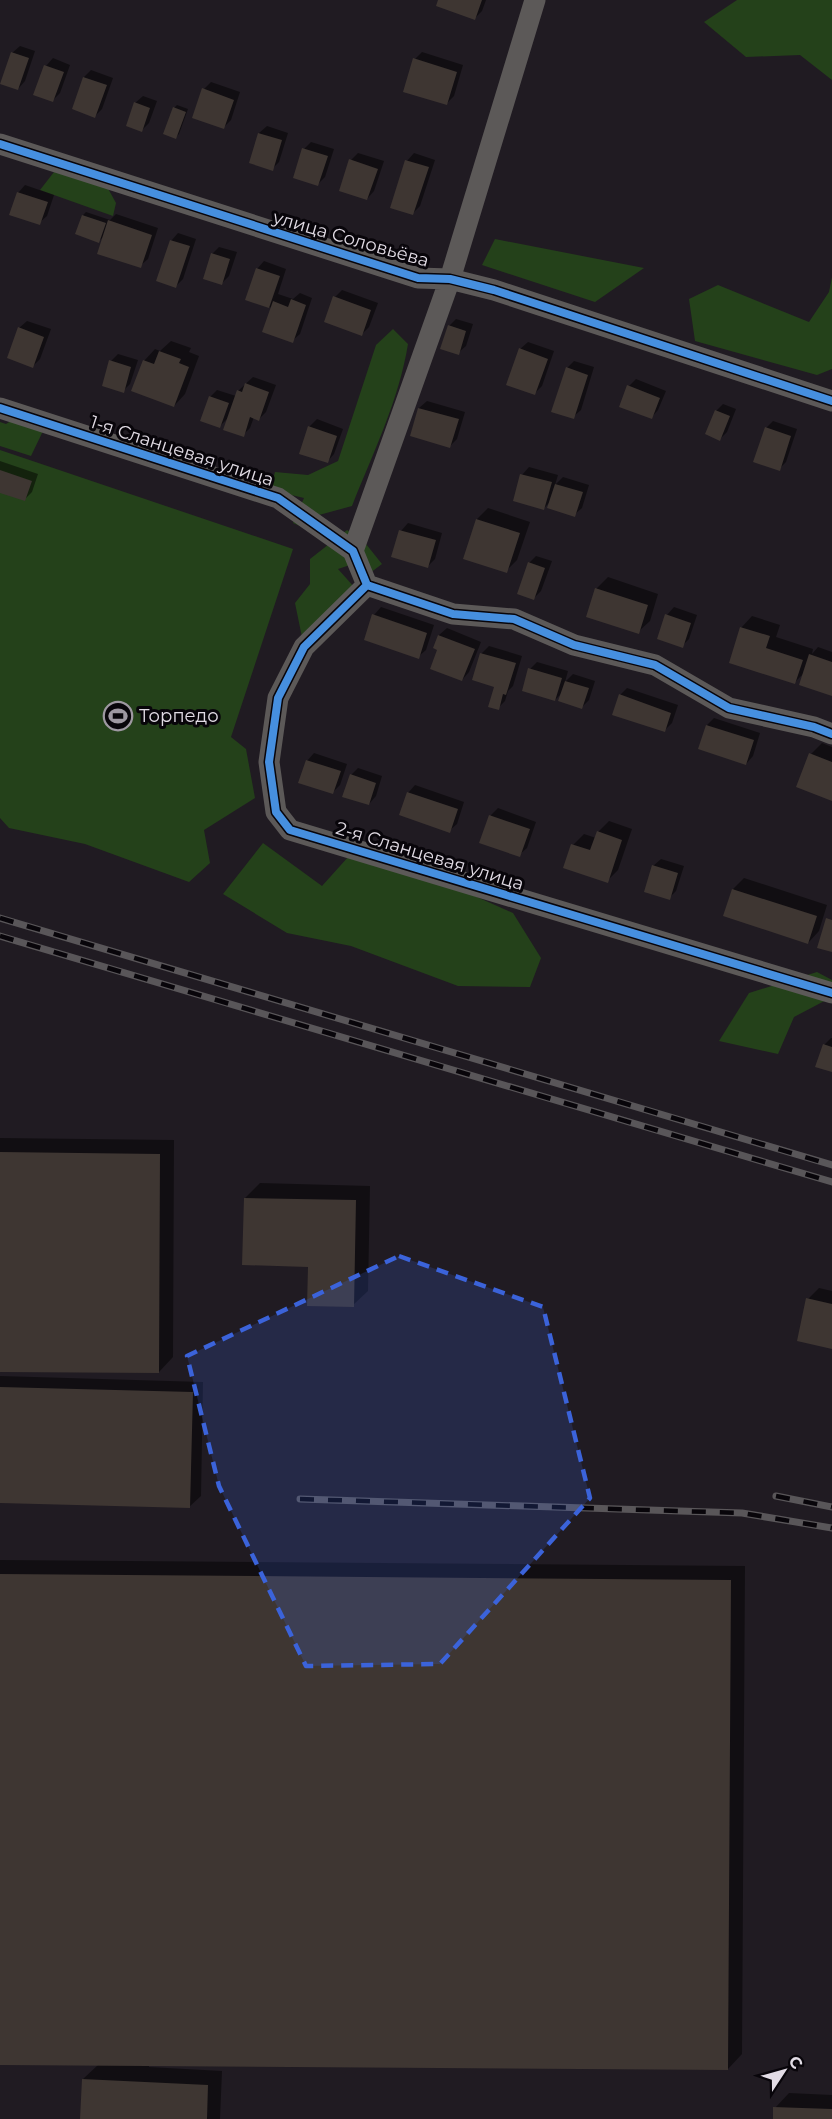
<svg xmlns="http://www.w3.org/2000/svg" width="832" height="2119" font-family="Montserrat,sans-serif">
  <rect width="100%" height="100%" fill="#201b22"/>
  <path fill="#24411a" d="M737 0H832V80L800 55 746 57 704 22Z
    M54 172 105 183 116 203 113 216 40 190Z
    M495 239 644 268 595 302 482 265Z
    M832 277V369L817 375 695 341 689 299 718 285 809 322 829 292Z
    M393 329 408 344C399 400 373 453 352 506L319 515 309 530 293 523 304 498 270 490 275 472 308 475 338 461 376 345Z
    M27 411 43 431 31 456 0 446V422L6 424Z
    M0 450 293 549 231 737 246 749 255 798 204 830 210 863 189 882 85 844 9 828 0 818Z
    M347 530 362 539 382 564 370 573 353 564 338 569 355 588 304 647 295 603 310 584V559Z
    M263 843 322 886 349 856 439 880 513 913 541 958 530 987 458 986 351 946 287 933 223 894Z
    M817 972 832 980V997L794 1017 778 1054 719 1041 749 993Z"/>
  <path fill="#0007" d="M439 0H486L482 11 475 18Z
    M20 46 35 51 25 81 18 89 12 53Z
    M422 52 463 65 454 96 447 103 415 59Z
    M53 58 70 65 60 93 53 100 46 66Z
    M91 70 113 78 102 109 95 116 84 77Z
    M211 82 240 92 231 120 224 127 204 89Z
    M143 96 157 101 149 123 142 130 135 103Z
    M177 105 188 109 179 134 176 137 174 108Z
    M267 126 288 133 279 162 272 169 259 133Z
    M311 142 334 149 325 177 317 185 304 149Z
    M358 153 384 161 374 191 367 199 351 160Z
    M414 153 435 160 420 206 413 213 407 161Z
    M25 185 54 195 47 216 39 223 18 193Z
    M86 212 110 220 116 214 158 228 148 259 140 266 105 235 99 241 83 215Z
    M178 233 196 239 183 279 176 286 171 241Z
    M219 247 237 252 229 276 222 283 212 254Z
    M264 261 286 269 278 294 293 299 300 293 312 298 300 334 292 341 272 308 246 299 257 269Z
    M342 290 378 303 369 327 362 334 335 297Z
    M456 319 473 324 466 346 458 353 449 326Z
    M27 321 51 329 40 359 33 366 19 328Z
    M171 341 191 348 189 352 199 356 185 394 174 406 144 361 155 349 160 351Z
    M528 342 554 351 542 386 535 393 520 349Z
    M118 354 138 360 130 384 123 391 111 361Z
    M574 361 594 367 581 410 573 417 567 368Z
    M253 377 276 385 266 412 259 419 254 417 250 428 243 435 229 417 220 426 210 397 217 390 236 396 238 391Z
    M636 379 666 391 658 410 651 418 629 386Z
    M427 401 465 412 457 439 450 446 412 435 419 408Z
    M723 404 736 409 727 432 720 439 716 411Z
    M317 419 343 429 334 454 327 462 309 427Z
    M773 421 797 429 786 462 779 469 766 428Z
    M0 461 38 474 32 492 25 499 0 491Z
    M529 467 558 475 555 485 563 477 589 485 582 508 574 515 551 501 544 508 522 475Z
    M488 508 530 522 517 560 506 571 465 558 477 519Z
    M408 523 442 533 435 559 428 566 401 531Z
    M536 556 552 561 541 591 534 598 529 563Z
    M608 577 658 594 650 621 638 632 588 616 597 588Z
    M381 607 434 625 426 650 418 657 374 615Z
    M674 607 697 615 689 639 682 646 667 615Z
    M752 616 780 625 776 637 813 649 812 654 818 647 832 652V695L805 672 795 682 741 628Z
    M447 628 481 642 469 672 462 680 439 649 435 647 439 635Z
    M489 646 522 656 513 686 508 691 505 701 498 708 496 686 474 679 482 653Z
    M537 662 568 671 565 682 573 674 595 681 589 700 582 707 563 692 555 700 530 669Z
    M627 688 678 705 672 723 664 731 620 695Z
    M714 718 760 733 753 756 746 764 707 725Z
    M822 743 832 747V800L798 786 811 754Z
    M314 753 347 764 340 785 333 792 307 761Z
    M358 768 382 776 376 796 369 804 351 775Z
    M415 785 464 802 457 824 449 831 408 793Z
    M498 808 536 822 527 848 519 855 481 842 491 815Z
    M609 821 632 829 618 870 607 881 573 845 584 834 596 838 598 832Z
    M661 859 684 866 676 891 669 898 653 866Z
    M744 878 827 905 819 931 808 943 733 889Z
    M831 1038H832V1070L824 1045Z
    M0 1138 174 1140 173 1357 159 1372 0 1371Z
    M260 1183 370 1186 368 1291 353 1305 309 1266 245 1198Z
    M819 1288 832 1291V1347L808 1299Z
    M0 1376 203 1382 201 1496 189 1507 0 1502Z
    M0 1560 745 1566 742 2054 728 2069 149 2064V2067L222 2071 220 2119H81L83 2079 99 2064 0 2063Z
    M789 2093 832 2095V2119H774L775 2108Z"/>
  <path fill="#3e3632" d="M438 0H482L475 20 436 6Z
    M11 52 29 58 18 90 0 84Z
    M413 58 457 72 447 105 403 92Z
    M44 65 64 72 53 102 33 95Z
    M83 77 107 85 95 118 72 109Z
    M202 88 234 100 224 129 192 118Z
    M134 102 150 108 142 132 126 126Z
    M173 107 186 112 176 139 163 134Z
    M258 133 282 140 273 171 249 163Z
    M302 148 328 156 318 186 293 178Z
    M349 159 378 169 367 200 339 191Z
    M405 160 429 167 413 215 390 208Z
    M17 192 48 202 40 225 9 215Z
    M82 215 106 223 99 243 75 234Z
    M108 220 152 235 141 268 97 254Z
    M170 240 190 246 176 288 156 281Z
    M211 253 230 259 222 285 203 279Z
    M256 268 280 276 269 308 245 300Z
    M333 296 371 310 362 336 324 322Z
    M291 299 306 305 293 343 262 332 273 301 288 307Z
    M448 325 466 331 459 355 440 349Z
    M18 327 44 337 33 368 7 358Z
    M519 348 548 359 535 395 506 385Z
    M159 351 181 359 179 363 189 367 174 407 131 391 143 360 154 364Z
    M109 360 131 367 124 393 102 386Z
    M566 367 588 375 574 419 551 412Z
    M245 383 269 392 259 421 250 417 244 437 223 430 237 390 242 392Z
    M627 385 660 398 652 419 619 407Z
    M209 396 229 403 220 428 200 421Z
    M418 408 459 419 450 448 410 436Z
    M715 410 730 416 720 441 705 434Z
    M308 426 337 436 328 463 299 454Z
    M765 427 791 436 780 471 753 462Z
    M0 470 32 481 25 501 0 493Z
    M520 474 552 482 544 510 513 501Z
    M555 484 583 492 575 517 547 508Z
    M476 519 520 533 507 573 463 559Z
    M399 530 436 540 428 568 391 557Z
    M528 562 545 568 534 600 517 594Z
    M595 588 648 605 639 634 586 617Z
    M372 614 427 633 419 659 364 640Z
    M665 614 691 623 683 648 657 639Z
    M740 627 770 636 766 648 803 660 795 684 729 663Z
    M438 635 475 649 462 681 430 669 437 650 433 648Z
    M480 653 516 663 506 695 503 694 499 710 488 707 494 687 472 680Z
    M809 654 832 662V696L799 685Z
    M528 668 562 678 555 701 522 691Z
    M565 681 589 688 582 709 558 701Z
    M619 694 671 713 665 732 612 715Z
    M706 725 754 740 746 765 698 749Z
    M809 753 832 762V801L796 787Z
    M306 760 341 771 333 794 298 783Z
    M350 774 376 783 369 805 342 797Z
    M407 792 458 809 450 833 399 815Z
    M489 815 530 829 520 857 479 843Z
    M597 831 622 840 608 883 563 868 571 844 590 850Z
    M652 865 678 873 670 900 644 892Z
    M732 889 817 916 808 944 723 916Z
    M826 918 832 920V952L817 948Z
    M823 1044 832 1047V1072L815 1067Z
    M0 1152 160 1154 159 1373 0 1372Z
    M244 1198 356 1200 354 1307 307 1306 308 1267 242 1265Z
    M806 1298 832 1304V1349L797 1341Z
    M0 1387 193 1392 190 1508 0 1503Z
    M0 1574 731 1580 728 2070 0 2065Z
    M82 2079 208 2085 207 2119H80Z
    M773 2107 832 2109V2119H773Z"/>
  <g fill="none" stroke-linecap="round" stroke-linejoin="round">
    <path stroke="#5c5958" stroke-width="21" d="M0 144 418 278 450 279 494 290 832 401
      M0 408 278 498 353 551 367 585 453 614 514 619 574 645 655 665 729 708 814 727 832 734
      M353 551 450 279 535 0
      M367 585 304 647 278 698 269 762 276 812 290 830 832 993"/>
    <g stroke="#595659" stroke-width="7">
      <path id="rail" d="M0 918 832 1165
        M0 936 832 1182
        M776 1496 832 1507
        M300 1499 742 1513 832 1528"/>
    </g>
    <use href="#rail" stroke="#08050a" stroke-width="4.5" stroke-dasharray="14" stroke-linecap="butt"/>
    <g stroke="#08050a" stroke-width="11">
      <path id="cycleway" d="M0 144 418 278 450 279 494 290 832 401
        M0 408 278 498 353 551 367 585 453 614 514 619 574 645 655 665 729 708 814 727 832 734
        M367 585 304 647 278 698 269 762 276 812 290 830 832 993"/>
    </g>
    <use href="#cycleway" stroke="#468fdf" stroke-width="8"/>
  </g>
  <path fill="#3b63da" fill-opacity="0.2" stroke="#3b63da" stroke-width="4.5" stroke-dasharray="12 8" stroke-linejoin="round" d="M399 1256 543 1307 590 1498 440 1664 306 1666 219 1486 187 1356Z"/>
  <defs>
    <g id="stadium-ring" transform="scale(1.5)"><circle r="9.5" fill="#08050a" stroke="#9e98a1" stroke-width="1.5"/><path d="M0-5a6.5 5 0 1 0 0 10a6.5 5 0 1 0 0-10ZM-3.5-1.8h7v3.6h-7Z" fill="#9e98a1"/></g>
  </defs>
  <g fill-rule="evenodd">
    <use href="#stadium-ring" x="118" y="716"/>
  </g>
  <g text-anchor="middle" stroke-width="6" stroke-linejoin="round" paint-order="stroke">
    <g font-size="18" fill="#e2dce5" stroke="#08050a">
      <text transform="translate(351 239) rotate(16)" y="6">улица Соловьёва</text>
      <text transform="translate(182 451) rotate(18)" y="6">1-я Сланцевая улица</text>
      <text transform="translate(430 856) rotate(17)" y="6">2-я Сланцевая улица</text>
    </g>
    <g font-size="18" fill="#e2dce5" stroke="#08050a" text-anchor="start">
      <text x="139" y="722">Торпедо</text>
    </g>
  </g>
  <g transform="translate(784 2071) rotate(54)" stroke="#08050a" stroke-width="4.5" paint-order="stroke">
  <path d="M0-4.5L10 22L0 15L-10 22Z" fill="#e2dce5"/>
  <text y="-9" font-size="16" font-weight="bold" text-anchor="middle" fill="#e2dce5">С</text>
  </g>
</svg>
